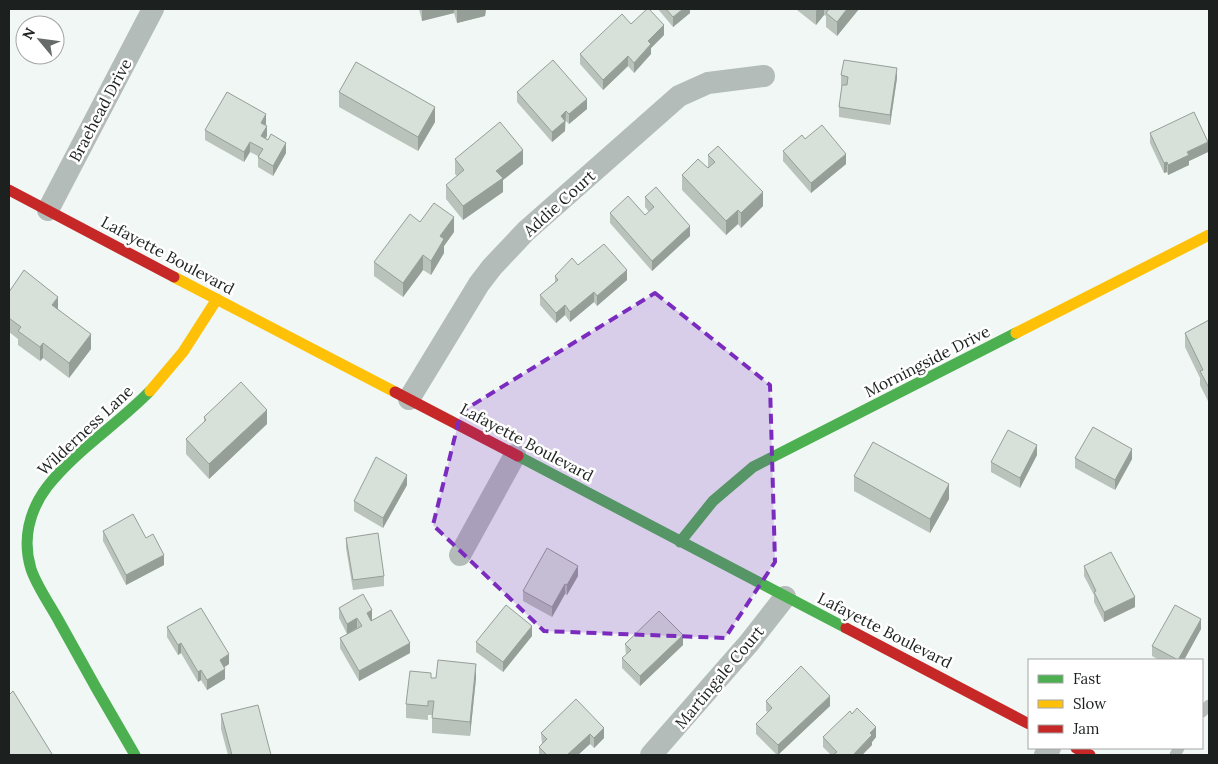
<svg xmlns="http://www.w3.org/2000/svg" width="1218" height="764" font-family="Lora,serif">
  <rect width="100%" height="100%" fill="#f0f7f4"/>
  <g fill="none" stroke-linecap="round" stroke-linejoin="round">
    <path stroke="#b4bcba" stroke-width="11" d="M1202 712 1209 705
      M1175 755 1179 748"/>
    <path stroke="#b4bcba" stroke-width="22" d="M48 210 153 9
      M409 399 479 284 492 267 526 231 679 96 708 83 764 76
      M460 555 515 455
      M651 755 749 643 785 597
      M1045 755 1050 748"/>
    <path stroke="#4caf50" stroke-width="11" d="M518 456 846 628
      M680 542 713 501 753 467 1016 333
      M135 755C109 711 84 667 60 623 51 606 37 587 31 569 22 540 29 511 47 487 76 450 117 425 150 391"/>
    <path stroke="#ffc107" stroke-width="11" d="M174 277 395 392
      M1016 333 1209 235
      M150 391 183 352 217 299"/>
    <path stroke="#c62828" stroke-width="11" d="M9 190 174 277
      M395 392 518 456
      M846 628 1029 724
      M1076 748 1090 755"/>
  </g>
  <path fill="#b9c2bb" d="M419 9H486L485 16 457 23 454 13 422 21Z
    M658 9H690V13L673 27Z
    M797 9H859L837 36 826 27V16L824 15 816 25 797 10Z
    M631 24 664 35 651 48V54L634 73 628 66 603 90 580 64V54Z
    M841 75 897 78 890 125 839 117V107L842 86 841 85Z
    M339 92 435 122 418 151 339 107Z
    M517 92 587 109 569 124 566 121 565 122V131L552 142 517 102Z
    M266 124 267 136 266 138 286 153 273 176 258 167V156L250 152 244 162 205 140V130Z
    M1150 133 1208 152 1189 161V165L1168 175 1167 172 1164 173 1150 143Z
    M805 139 846 164 811 193 783 161V151Z
    M708 155 763 206 741 228 738 224 726 235 682 190V175L708 168Z
    M455 159 523 164 503 180V192L463 220 446 199V185L457 176 455 174Z
    M645 197 690 236 652 271 610 223V213L645 215 649 212 645 207Z
    M454 232 444 246V253L431 275 423 270 403 297 374 276V262Z
    M578 265 627 280 597 306 594 302 570 322 565 315 556 323 540 305V295L555 282V276Z
    M9 292 58 309 91 349 69 378 43 358 40 361 18 345V339L9 332Z
    M1209 320V403L1200 385V378L1185 347V333Z
    M204 417 267 424 209 479 186 454V439L204 422Z
    M1037 455 1020 488 991 472V462Z
    M1075 458 1132 459 1115 490 1075 468Z
    M854 476 949 499 930 533 854 491Z
    M407 485 383 528 354 511V501Z
    M103 531 146 538 164 565 126 585 103 541Z
    M346 538 384 576V586L353 590 346 548Z
    M1084 566 1135 607 1104 622 1094 602V595L1084 576Z
    M578 576 567 595 565 594 552 617 523 601V591Z
    M339 608 372 620H371L410 653 359 681 340 648V638L357 628 347 634 339 618Z
    M167 627 229 664 224 667 225 679 207 690 201 680 198 682 181 653 178 655 167 637Z
    M1201 629 1184 660H1159L1152 656V646Z
    M532 636 503 672 476 652V642Z
    M625 644 683 645 640 686 622 668V658L626 655Z
    M431 678H476L470 736 432 733V715H428V720L406 718V704Z
    M576 699 604 738 594 748 590 744 578 755H539V747L542 744 541 733Z
    M766 701 830 706 777 755 756 734V724L768 712 766 711Z
    M221 714 271 755H228L221 729Z
    M823 737H876L872 742V745L862 755H831L823 747Z"/>
  <path fill="#969e98" d="M422 9H454V13L422 21Z
    M457 9H486L485 16 457 23Z
    M683 9H690V13L673 27V17Z
    M817 9H824V15L816 25V11Z
    M847 9H859L837 36V22Z
    M664 25V35L651 48V54L634 73V63L648 41Z
    M628 56V66L603 90V80Z
    M897 68V78L890 125V115Z
    M587 99V109L569 124V114Z
    M435 107V122L418 151V137Z
    M566 111 565 131 552 142V132L561 116Z
    M266 114V124L261 133V123Z
    M267 126V136L261 146V136Z
    M250 142V152L244 162V152Z
    M1208 142V152L1189 161V165L1168 175V165L1187 152Z
    M286 143V153L273 176V166Z
    M523 150V164L503 180V192L463 220V206L496 171Z
    M846 154V164L811 193V183Z
    M1167 162V172L1164 173V163Z
    M763 192V206L741 228V213Z
    M738 210V224L726 235V221Z
    M454 217V232L444 246V253L431 275V261L440 236Z
    M690 226V236L652 271V261Z
    M423 255V270L403 297V283Z
    M627 270V280L597 306V296Z
    M594 292V302L570 322V312Z
    M58 297V311L52 305Z
    M565 305V315L556 323V313Z
    M91 334V349L69 378V363Z
    M43 343V358L40 361V347Z
    M267 410V424L209 479V464Z
    M1037 445V455L1020 488V478Z
    M1132 449V459L1115 490V480Z
    M407 475V485L383 528V518Z
    M949 484V499L930 533V519Z
    M164 555V565L126 585V575Z
    M578 566V576L567 595V585Z
    M565 584V594L552 617V607Z
    M1135 597V607L1104 622V612Z
    M372 610V620L367 623V613Z
    M357 618V628L347 634V624Z
    M1201 619V629L1184 660H1178Z
    M532 626V636L503 672V662Z
    M683 635V645L640 686V676Z
    M181 643V653L178 655V645Z
    M410 643V653L359 681V671Z
    M229 654V664L220 670V660Z
    M476 664V678L470 736V722Z
    M225 669V679L207 690V680Z
    M201 670V680L198 682V672Z
    M830 696V706L778 755V745Z
    M876 727V737L872 742V745L862 755H853L870 733Z
    M604 728V738L594 748V738Z
    M590 734V744L578 755H567Z"/>
  <path fill="#d7e1d9" stroke="#969e98" d="M647 9H649L664 25 648 41 651 44 634 63 628 56 603 80 580 54 622 14 631 24Z
    M666 9H683L673 17Z
    M829 9H847L837 22 826 13Z
    M553 60 587 99 569 114 566 111 561 116 565 121 552 132 517 92Z
    M844 60 897 68 890 115 839 107 842 85H847L848 77 841 75Z
    M356 62 435 107 418 137 339 92Z
    M227 92 266 114 261 123 267 126 261 136 268 140 271 134 286 143 273 166 258 157 263 149 250 142 244 152 205 130Z
    M1194 112 1208 142 1187 152 1189 155 1168 165 1167 162 1164 163 1150 133Z
    M500 122 523 150 496 171 503 178 463 206 446 185 464 170 455 159Z
    M822 125 846 154 811 183 783 151 802 135 805 139Z
    M718 146 763 192 741 213 738 210 726 221 682 175 698 159 708 168 715 162 708 155Z
    M656 187 690 226 652 261 610 213 628 196 645 215 654 207 645 197Z
    M434 203 454 217 440 236 444 239 431 261 423 255 403 283 374 262 410 214 420 222Z
    M604 244 627 270 597 296 594 292 570 312 565 305 556 313 540 295 558 280 555 276 572 258 578 265Z
    M24 270 58 297 52 305 91 334 69 363 43 343 40 347 18 331 21 327 9 318V292Z
    M1209 320V388L1200 371 1203 370 1185 333Z
    M241 382 267 410 209 464 186 439 206 420 204 417Z
    M1093 427 1132 449 1115 480 1075 458Z
    M1008 430 1037 445 1020 478 991 462Z
    M873 442 949 484 930 519 854 476Z
    M376 457 407 475 383 518 354 501Z
    M133 514 146 538 153 534 164 555 126 575 103 531Z
    M378 533 384 576 353 580 346 538Z
    M547 548 578 566 567 585 565 584 552 607 523 591Z
    M1111 552 1135 597 1104 612 1094 592 1096 591 1084 566Z
    M363 594 372 610 367 613 371 621 391 610 410 643 359 671 340 638 362 626 357 618 347 624 339 608Z
    M506 605 532 626 503 662 476 642Z
    M1175 605 1201 619 1178 660 1152 646Z
    M201 608 229 654 220 660 225 669 207 680 201 670 198 672 181 643 178 645 167 627Z
    M659 611 683 635 640 676 622 658 631 650 625 644Z
    M438 660 476 664 470 722 432 718 434 701H428V706L406 704 410 671 431 673V678H436Z
    M801 666 830 696 778 745 756 724 772 708 766 701Z
    M13 691 52 754 50 755H9V695Z
    M576 699 604 728 594 738 590 734 567 755H547L539 747 547 739 541 733Z
    M258 705 271 755H232L221 714Z
    M857 708 876 727 870 733 872 735 853 755H835L834 754 837 752 823 737 850 711 852 714Z"/>
  <path fill="#7b2cbf" fill-opacity="0.2" stroke="#7b2cbf" stroke-width="4" stroke-dasharray="10 6" stroke-linejoin="round" d="M655 293 770 385 775 562 725 638 544 631 433 525 461 412Z"/>
  <g text-anchor="middle" stroke-width="5" stroke-linejoin="round" paint-order="stroke">
    <g font-size="16" fill="#1c201e" stroke="#fff">
      <text transform="translate(100 110) rotate(-62)" y="6">Braehead Drive</text>
      <text transform="translate(559 203) rotate(-42)" y="6">Addie Court</text>
      <text transform="translate(168 255) rotate(28)" y="6">Lafayette Boulevard</text>
      <text transform="translate(927 361) rotate(-27)" y="6">Morningside Drive</text>
      <text transform="translate(85 430) rotate(-43)" y="6">Wilderness Lane</text>
      <text transform="translate(527 442) rotate(28)" y="6">Lafayette Boulevard</text>
      <text transform="translate(885 630) rotate(27)" y="6">Lafayette Boulevard</text>
      <text transform="translate(719 677) rotate(-50)" y="6">Martingale Court</text>
    </g>
  </g>
  <rect width="1218" height="764" fill="none" stroke="#1c201e" stroke-width="20"/>
  <rect x="1028" y="659" width="175" height="90" fill="#ffffff" stroke="#a4a6a5"/>
  <rect x="1038" y="675" width="25" height="8" fill="#4caf50" stroke="#a4a6a5"/>
  <text x="1073" y="684" font-size="15" fill="#1c201e">Fast</text>
  <rect x="1038" y="700" width="25" height="8" fill="#ffc107" stroke="#a4a6a5"/>
  <text x="1073" y="709" font-size="15" fill="#1c201e">Slow</text>
  <rect x="1038" y="725" width="25" height="8" fill="#c62828" stroke="#a4a6a5"/>
  <text x="1073" y="734" font-size="15" fill="#1c201e">Jam</text>
  <g transform="translate(40 40) rotate(299)"><circle r="24" fill="#ffffff" stroke="#a4a6a5"/>
  <path d="M0-4L9 19L0 12L-9 19Z" fill="#666b69"/>
  <text y="-8" font-size="14" font-weight="bold" text-anchor="middle" fill="#1c201e">N</text>
  </g>
</svg>
